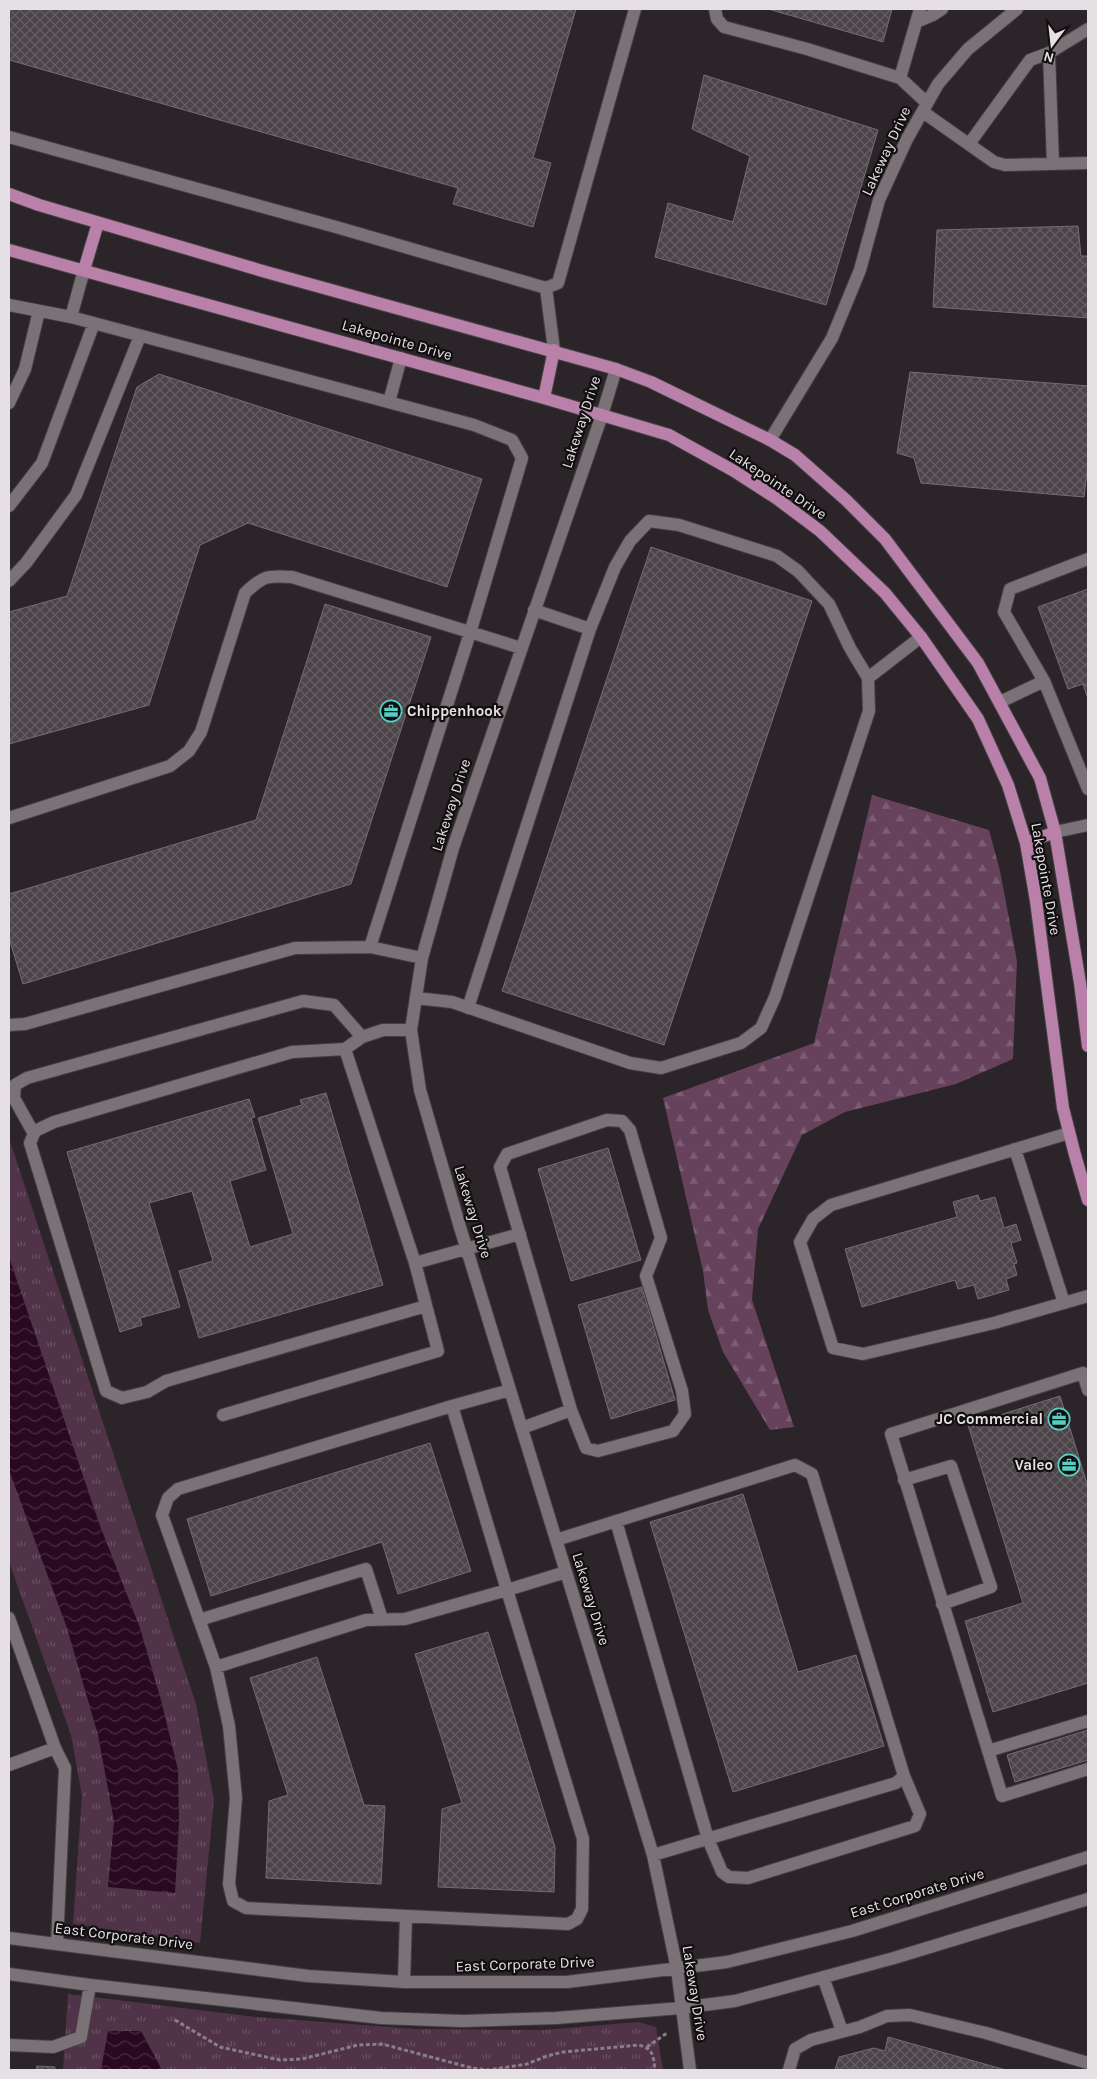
<svg xmlns="http://www.w3.org/2000/svg" width="1097" height="2079" font-family="Karla,sans-serif">
  <defs>
    <pattern id="grass-tufts" width="24" height="20" patternUnits="userSpaceOnUse" patternTransform="scale(1.25)"><rect width="24" height="20" fill="#503348"/><path d="M3 7l-1-3M5 7V3M7 7l1-3M15 17l-1-3M17 17v-4M19 17l1-3" fill="none" stroke="#695062"/></pattern>
    <pattern id="forest-firs" width="22" height="20" patternUnits="userSpaceOnUse" patternTransform="scale(1.25)"><rect width="22" height="20" fill="#67425d"/><path d="M5 1l3.5 6h-7zM16 11l3.5 6h-7z" fill="#7d5d74"/></pattern>
    <pattern id="water-waves" width="16" height="10" patternUnits="userSpaceOnUse" patternTransform="scale(1.25)"><rect width="16" height="10" fill="#280921"/><path d="M0 5q4-4 8 0t8 0" fill="none" stroke="#472d41"/></pattern>
    <pattern id="building-cross-hatch" width="8" height="8" patternUnits="userSpaceOnUse" patternTransform="scale(1.25)"><rect width="8" height="8" fill="#4b4449"/><path d="M0 0l8 8M0 8l8-8" fill="none" stroke="#655f63"/></pattern>
  </defs>
  <rect width="100%" height="100%" fill="#2b2429"/>
  <path fill="url(#grass-tufts)" d="M9 1138 196 1704 214 1800 200 1943 73 1924 82 1795 71 1735 9 1562Z
    M68 1994 257 2017 416 2029 543 2030 638 2022 656 2027 663 2070H63Z"/>
  <path fill="url(#forest-firs)" d="M872 795 989 830 1000 871 1017 961 1013 1059 956 1084 845 1112 802 1135 758 1229 752 1300 794 1427 770 1430 723 1352 708 1310 703 1271 663 1098 814 1043Z"/>
  <path fill="url(#water-waves)" d="M9 1257 99 1523 140 1628 161 1700 178 1770 179 1823 175 1893 108 1887 114 1821 98 1735 67 1628 9 1470Z
    M108 2031H141L162 2070H101Z"/>
  <path fill="url(#building-cross-hatch)" stroke="#746c72" d="M9 9H576L533 158 551 163 533 227 453 204 458 188 9 60Z
    M768 9H892L883 42Z
    M704 75 878 130 826 305 655 257 668 203 733 222 750 156 692 129Z
    M1078 226 1081 256H1088V318L933 307 937 230Z
    M910 372 1088 386V464L1084 497 921 483 914 458 897 453Z
    M159 374 482 479 447 587 248 523 200 545 149 705 9 744V612L67 596 137 387Z
    M651 547 812 601 664 1045 502 991Z
    M1088 589V699L1083 684 1068 689 1038 607Z
    M325 604 431 637 351 884 23 984 9 938V894L256 820Z
    M326 1093 383 1285 199 1338 179 1271 213 1261 192 1191 149 1203 180 1307 140 1318 142 1325 120 1332 67 1152 249 1099 255 1117 251 1118 266 1170 230 1181 250 1247 293 1234 258 1118 302 1105 300 1100Z
    M608 1148 641 1260 571 1281 538 1169Z
    M978 1195 980 1201 995 1197 1004 1228 1016 1224 1021 1240 1011 1243 1017 1263 1014 1264 1017 1275 1006 1279 1009 1290 978 1299 974 1285 958 1289 955 1280 862 1307 845 1249 957 1217 953 1202Z
    M642 1287 675 1400 611 1419 578 1305Z
    M1060 1396 1088 1487V1683L993 1712 965 1621 1023 1603 968 1425Z
    M430 1443 471 1571 398 1594 382 1542 211 1596 187 1519Z
    M743 1494 798 1672 856 1655 884 1746 733 1792 650 1522Z
    M488 1632 555 1847 554 1892 438 1887 442 1809 462 1803 415 1654Z
    M317 1657 364 1805 385 1806 381 1884 266 1878 269 1801 288 1795 250 1678Z
    M1088 1730V1760L1015 1782 1007 1755Z
    M888 2037 1006 2070H835L839 2057 874 2048 885 2051Z
    M37 2066 55 2067V2070H36Z"/>
  <g fill="none" stroke-linecap="round" stroke-linejoin="round">
    <g stroke="#454043" stroke-width="14">
      <path id="minor" d="M715 9 717 19 724 27 807 49 900 78 927 103
        M916 22 933 15 942 9
        M900 78 920 9
        M923 112 994 162 1005 165 1088 163
        M9 137 336 227 546 288 558 283 635 9
        M969 144 1030 60 1049 53
        M1053 164 1049 53 1088 29
        M546 288 554 350
        M9 305 71 317 474 425 512 440 522 458 470 633 370 947
        M71 317 84 270
        M616 369 602 415 453 848 422 958 411 1030 420 1090 459 1224 653 1855 677 1969 690 2070
        M389 402 401 358
        M9 403 25 369 39 311
        M770 440 832 338 860 270 879 200 907 139 938 84 968 49 1017 9
        M9 506 42 463 94 323
        M1088 559 1010 589 1004 612 1044 681 1088 789
        M9 581 26 563 76 495 140 336
        M534 610 590 629
        M1000 702 1044 681
        M9 818 170 766 189 751 201 732 245 593C263 576 267 575 292 577L521 648
        M1055 832 1088 825
        M416 998 452 1002 630 1063 661 1068 741 1043 761 1028 775 997 869 711 868 678 921 637
        M468 1008 590 629 615 567 630 541 649 521 679 525 777 556 798 571 829 604 850 648 868 678
        M9 1025 25 1024 295 948 370 947 422 958
        M411 1030H383L362 1037 345 1049 292 1052 54 1122 35 1131 30 1143 106 1391 122 1398 147 1392 166 1381 426 1306
        M345 1049 415 1263
        M1069 1133 831 1205 813 1219 800 1242 833 1348 863 1354 994 1323 1088 1296
        M34 1134 14 1098 15 1085 27 1078 303 1001 334 1005 362 1037
        M1015 1149 1064 1303
        M1088 1390 1083 1373 891 1434 1002 1796 1088 1769
        M452 1406 510 1390
        M223 1415 438 1351 415 1263 520 1234
        M522 1428 571 1410 586 1448 598 1451 673 1431 685 1414 682 1391 646 1276 661 1238 630 1130 622 1121 607 1120 507 1154 500 1167 571 1410
        M904 1480 951 1466 991 1587 942 1604
        M616 1521 708 1839 722 1872 729 1877 748 1878 915 1826 920 1814 904 1776
        M556 1540 795 1465 812 1474 904 1776 896 1783 653 1855
        M9 1618 55 1748
        M199 1620 366 1569 382 1619
        M216 1667 366 1620 405 1619 507 1590 452 1406 178 1489 168 1498 162 1515 216 1667 229 1726 236 1798 229 1884 233 1901 246 1908 568 1924 577 1919 582 1909 583 1839 507 1590 566 1572
        M988 1751 1088 1721
        M9 1765 55 1748 65 1768 57 1943
        M9 1938 308 1976 404 1982H567L727 1962 852 1931 1088 1857
        M9 1974 90 1985 381 2018 462 2021 556 2018 681 2008 735 2001 894 1958 1088 1899
        M823 1977 842 2031
        M404 1982 406 1916
        M9 2045 53 2047 81 2037 90 1985
        M789 2070 795 2049 811 2040 860 2027 887 2016 910 2015 986 2033 1088 2063"/>
    </g>
    <g stroke="#454043" stroke-width="14">
      <path id="major" d="M9 194 39 205 266 272 616 369 651 382 770 440 795 455 846 500 885 539 978 663 1040 778 1055 832 1080 983 1088 1046
        M9 250 544 398 669 435 734 471 776 498 820 531 885 593 921 637 978 719 1008 785 1026 843 1036 901 1063 1108 1075 1155 1088 1200
        M84 270 98 223
        M544 398 554 350
        M1026 843 1055 832"/>
    </g>
    <path stroke="#878185" stroke-width="3" stroke-dasharray="4 2.5" stroke-linecap="butt" d="M175 2020 220 2047 280 2060 302 2059 358 2045 382 2044 472 2068 489 2070 527 2064 547 2056 563 2052 639 2045C654 2049 653 2056 655 2070
      M647 2047 667 2033"/>
    <use href="#minor" stroke="#7b7278" stroke-width="12"/>
    <use href="#major" stroke="#b980aa" stroke-width="12"/>
  </g>
  <defs>
    <g id="office-ring" transform="scale(1.125)"><circle r="9.5" fill="#110e10" stroke="#56cec3" stroke-width="1.5"/><path d="M-6-3h4V-5.5h4V-3h4V5H-6ZM-1-4.5V-3h2v-1.5ZM-6 0V1H6V0Z" fill="#56cec3"/></g>
  </defs>
  <g fill-rule="evenodd">
    <use href="#office-ring" x="391" y="711"/>
    <use href="#office-ring" x="1059" y="1419"/>
    <use href="#office-ring" x="1069" y="1465"/>
  </g>
  <g text-anchor="middle" stroke-width="4.5" stroke-linejoin="round" paint-order="stroke">
    <g font-size="15" fill="#e5e0e3" stroke="#110e10">
      <text transform="translate(886 151) rotate(-65)" y="5">Lakeway Drive</text>
      <text transform="translate(397 340) rotate(16)" y="5">Lakepointe Drive</text>
      <text transform="translate(581 422) rotate(-72)" y="5">Lakeway Drive</text>
      <text transform="translate(778 484) rotate(34)" y="5">Lakepointe Drive</text>
      <text transform="translate(451 805) rotate(-72)" y="5">Lakeway Drive</text>
      <text transform="translate(1046 879) rotate(80)" y="5">Lakepointe Drive</text>
      <text transform="translate(473 1212) rotate(73)" y="5">Lakeway Drive</text>
      <text transform="translate(591 1599) rotate(73)" y="5">Lakeway Drive</text>
      <text transform="translate(917 1893) rotate(-17)" y="5">East Corporate Drive</text>
      <text transform="translate(124 1936) rotate(7)" y="5">East Corporate Drive</text>
      <text transform="translate(525 1964) rotate(-2)" y="5">East Corporate Drive</text>
      <text transform="translate(695 1993) rotate(81)" y="5">Lakeway Drive</text>
    </g>
    <g font-size="15" font-weight="bold" fill="#e5e0e3" stroke="#110e10" text-anchor="end">
      <text x="407" y="716" text-anchor="start">Chippenhook</text>
      <text x="1043" y="1424">JC Commercial</text>
      <text x="1053" y="1470">Valeo</text>
    </g>
  </g>
  <rect width="1097" height="2079" fill="none" stroke="#e5e0e3" stroke-width="20"/>
  <g transform="translate(1052 45) rotate(195)" stroke="#110e10" stroke-width="4" paint-order="stroke">
  <path d="M0-4L9 19L0 12L-9 19Z" fill="#e5e0e3"/>
  <text y="-8" font-size="14" font-weight="bold" text-anchor="middle" fill="#e5e0e3">N</text>
  </g>
</svg>
